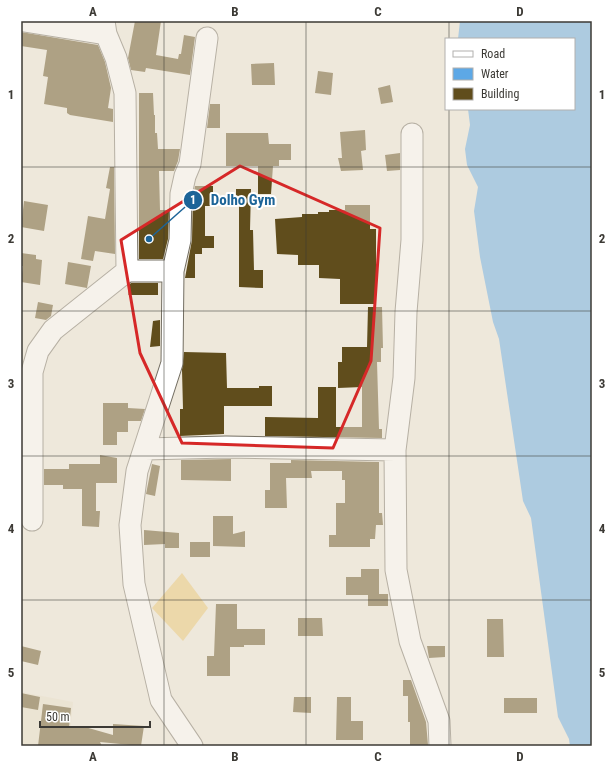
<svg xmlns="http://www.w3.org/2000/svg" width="613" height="767" font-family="'Roboto Condensed',sans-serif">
  <rect width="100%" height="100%" fill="#eee8db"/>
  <path fill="#e7dfca" d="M21 692 73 702 69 746H21Z"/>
  <path fill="#e8c570" d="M182 573 208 608 183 641 152 608Z"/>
  <path fill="#5da8e6" d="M460 21H592V746H570L569 739 558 717 531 518 523 501 499 339 493 322 480 257 474 211 478 187 467 165 465 149 470 125 468 109H574V39H458Z"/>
  <path fill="#604d1c" d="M135 21H161L156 55 178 59 179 54H181L184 35 195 37 190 75 146 68 145 72 131 70 128 58Z
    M21 32 98 45 105 62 111 88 108 108 113 109V122L70 115 67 113V108L44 104 48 77 43 76 47 50 21 46Z
    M274 63 275 85H252L251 64Z
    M318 71 333 73 331 95 315 93Z
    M390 85 393 102 381 104 378 88Z
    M139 93H153L154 115H155V133H157L158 149H180L178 161 174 171H159L160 210H169L168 239 163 259H139Z
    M210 104H220V128H207Z
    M365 130 366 150 361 151 363 170 341 171 338 158H342L340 132Z
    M226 133H268L269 144H291V160H279V166H273L271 194H258V166H226Z
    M400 153V170L387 171 385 155Z
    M110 167H114L115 254 95 251 93 261 81 259 88 216 105 219 110 189 106 188Z
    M195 186H213V206H205V236H214V248H202V254H195V278H185L192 240 193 195Z
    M236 189H251L250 230H253L254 270H263V288L239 287V206H236Z
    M24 201 48 205 44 231 21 227Z
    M345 205H370V229H376V304H340V279L319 278V265H298V255L277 254 275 219 302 217V214H318V212H329V210H345Z
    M21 253 36 255V259L42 260 40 285 21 282 23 266H21Z
    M68 262 91 266 87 288 65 284Z
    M131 283H158V295H128V286Z
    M38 302 53 305 51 316 46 320 35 318Z
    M368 307H382L383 348H381V362H377L379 429H382V438L265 436V417L318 418V387H336V427H362V387L338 388V362H342V347H367Z
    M160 320V346L150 347 153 321Z
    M184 352 226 353 227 388H259V386H272V406H224V434L180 436V409H183L182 370Z
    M103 403H128V408L145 409 141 421H128V432H117V445H103Z
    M100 455 117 458V483H96V511H100L99 527 82 526V489H63V485H44V469H69V464H100Z
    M231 459V481L181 480V460Z
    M291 460 379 462V513H382L383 525H376L375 539H370V547H329V535H336V503H345V480H342V471H311L312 478H286L287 508H265V490H270V463H291Z
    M152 464 160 466 155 496 146 494Z
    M213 516H233V534L245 531V547L213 546Z
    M144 530 179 533V548H165V544L144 545Z
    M190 542H210V557H190Z
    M361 569H379V594H388V606H368V595H346V577H361Z
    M216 604H237V629H265V645H244V647H230V676H207V656H214Z
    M298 618H322L323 636H298Z
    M487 619H503L504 657H487Z
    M21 646 41 651 38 665 21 661Z
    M427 646H445V657L429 658Z
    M403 680H411L426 722 428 745H410V722H408V696H403Z
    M21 693 40 697 38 710 21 707Z
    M294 697H311V713L293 712Z
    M337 697H351V721H363V740H336Z
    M504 698H537V713H504Z
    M43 704 71 708 69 727H85L113 735V724L144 726 141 746 100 742 102 746H38Z"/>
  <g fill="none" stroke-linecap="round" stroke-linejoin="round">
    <g stroke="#736e62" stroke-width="23">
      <path id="minor" d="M24 21 106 34
        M104 21 106 34 116 58 125 93 127 271H173
        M145 449 226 447 395 450 396 570 410 641 439 721 440 746
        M395 450 404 378 406 312 412 240V134
        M32 520V372L38 351 53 330 127 271
        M192 746 161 700 134 584 130 525 137 471 172 363 173 271 180 240 181 194 185 176 190 164 207 38"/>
    </g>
    <use href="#minor" stroke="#fff" stroke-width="21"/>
  </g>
  <path d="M0 0H613V767H0ZM240 166 380 228 371 361 333 448 182 443 140 353 121 240Z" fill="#eee8db" fill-opacity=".55" fill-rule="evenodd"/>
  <path fill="none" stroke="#d62828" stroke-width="3" stroke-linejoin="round" d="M240 166 380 228 371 361 333 448 182 443 140 353 121 240Z"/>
  <path fill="none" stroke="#3c3a35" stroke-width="1" stroke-opacity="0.55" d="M164 21V746M306 21V746M449 21V39M449 109V746M21 167H592M21 311H592M21 456H592M21 600H592"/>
  <path fill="none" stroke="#1c6498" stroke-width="1.5" d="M149 239L193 200"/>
  <g fill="#1c6498" stroke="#fff" stroke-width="1.5">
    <circle cx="149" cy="239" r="4"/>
    <circle cx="193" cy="200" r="10"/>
  </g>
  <g font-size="12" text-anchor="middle" font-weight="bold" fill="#fff">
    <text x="193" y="204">1</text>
  </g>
  <g font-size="15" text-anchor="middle" font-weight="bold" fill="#1c6498" stroke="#fff" stroke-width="4" stroke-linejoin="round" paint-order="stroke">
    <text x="243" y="205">Dolho Gym</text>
  </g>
  <rect width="613" height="767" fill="none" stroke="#ffffff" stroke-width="44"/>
  <rect x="445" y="38" width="130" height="72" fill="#ffffff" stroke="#b1b0ae"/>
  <rect x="453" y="51" width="20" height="6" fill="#ffffff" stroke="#b1b0ae"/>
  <text x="481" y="58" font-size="12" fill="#3c3a35">Road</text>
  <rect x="453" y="68" width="20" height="12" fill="#5da8e6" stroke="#b1b0ae"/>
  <text x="481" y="78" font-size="12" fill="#3c3a35">Water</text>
  <rect x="453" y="88" width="20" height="12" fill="#604d1c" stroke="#b1b0ae"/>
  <text x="481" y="98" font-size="12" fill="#3c3a35">Building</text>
  <path d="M40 721v6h110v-6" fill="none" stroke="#3c3a35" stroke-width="2"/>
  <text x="46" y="721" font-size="12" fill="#3c3a35" stroke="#ffffff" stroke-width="3" paint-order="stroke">50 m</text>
  <rect x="22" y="22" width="569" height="723" fill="none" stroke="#3c3a35" stroke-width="1.5"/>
  <g font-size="13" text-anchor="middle" font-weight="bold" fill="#3c3a35">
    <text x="93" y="16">A</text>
    <text x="235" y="16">B</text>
    <text x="378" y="16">C</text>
    <text x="520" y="16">D</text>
    <text x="11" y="99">1</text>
    <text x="602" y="99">1</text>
    <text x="11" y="243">2</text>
    <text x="602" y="243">2</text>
    <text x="11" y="388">3</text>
    <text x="602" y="388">3</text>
    <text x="11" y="533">4</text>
    <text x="602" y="533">4</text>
    <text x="11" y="677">5</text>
    <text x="602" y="677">5</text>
    <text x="93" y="761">A</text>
    <text x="235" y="761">B</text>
    <text x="378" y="761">C</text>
    <text x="520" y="761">D</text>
  </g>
</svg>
